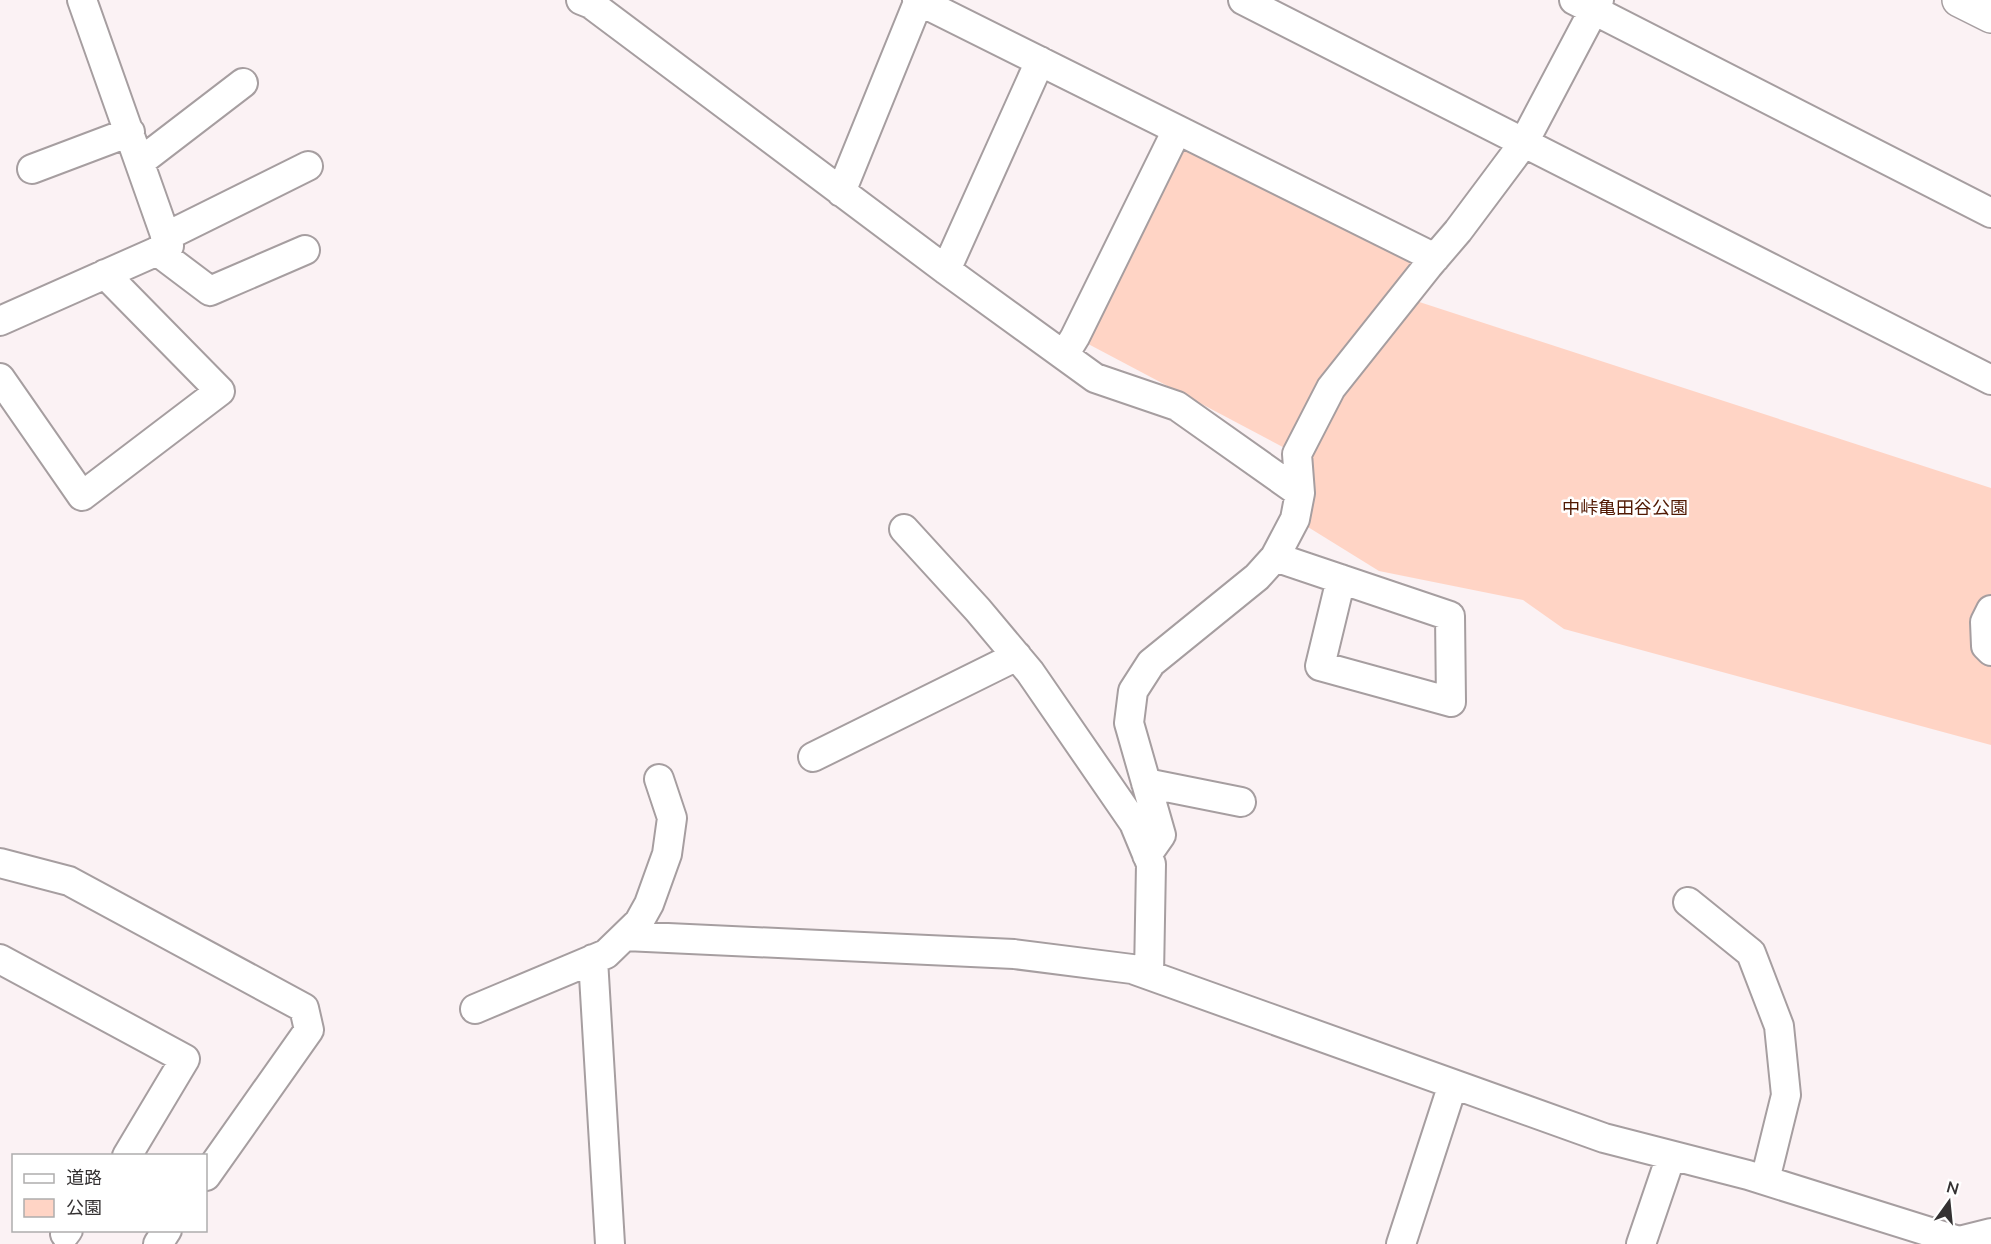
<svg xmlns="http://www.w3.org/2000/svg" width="1991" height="1244" font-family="Mulish,'Noto Sans JP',sans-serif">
  <rect width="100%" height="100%" fill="#fbf2f4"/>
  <path fill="#ffd4c5" d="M1177 130 1435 258 1404 297 1991 488V745L1564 629 1523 600 1379 571 1295 519 1296 454 1075 337Z"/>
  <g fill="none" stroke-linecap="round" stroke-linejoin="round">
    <g stroke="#a69ea0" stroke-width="32">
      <path id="street" d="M581 0 591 4 946 270 1095 378 1177 406 1300 493
        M917 0 1435 258
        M1243 0 1991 380
        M1574 0 1991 213
        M140 162 243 83
        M32 169 130 132
        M841 192 919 0
        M165 237 308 166
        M157 251 210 291 305 250
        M946 270 1040 61
        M0 321 169 246 82 0
        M1064 355 1075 337 1177 130
        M0 378 82 496 220 391 105 274
        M904 529 978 610 1030 672 1134 823 1151 864 1149 975
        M1275 557 1450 616 1451 702 1320 666 1341 579
        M1991 610 1985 622 1986 646 1991 651
        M813 757 1017 656
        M1146 783 1241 802
        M1147 855 1161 835 1129 723 1133 691 1151 663 1257 577 1275 557 1295 519 1300 493 1297 454 1331 388 1428 266 1458 231 1523 144 1599 0
        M0 863 69 881 304 1008 309 1030 206 1176
        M1688 902 1751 953 1779 1026 1786 1095 1765 1180
        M625 936 1014 954 1132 969 1604 1138 1748 1175 1959 1241 1991 1233
        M0 959 185 1059 127 1156
        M593 959 610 1244
        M475 1009 606 954 639 922 649 904 667 854 672 818 659 779
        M65 1234 68 1230
        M158 1244 167 1230
        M1401 1244 1453 1084
        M1641 1244 1671 1156"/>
    </g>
    <g stroke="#a69ea0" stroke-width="36">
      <path id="secondary" d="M1959 0 1991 16"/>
    </g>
    <use href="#street" stroke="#fff" stroke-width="28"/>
    <use href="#secondary" stroke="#fff" stroke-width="33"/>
  </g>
  <g text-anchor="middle" stroke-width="5" stroke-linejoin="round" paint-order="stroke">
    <g font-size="18" fill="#511903" stroke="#fff">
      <text x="1625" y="514">中峠亀田谷公園</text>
    </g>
  </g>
  <rect x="12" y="1154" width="195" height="78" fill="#ffffff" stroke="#aeadad" stroke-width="1.5"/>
  <rect x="24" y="1174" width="30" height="9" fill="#ffffff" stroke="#aeadad" stroke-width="1.5"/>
  <text x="66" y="1184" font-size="18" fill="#343132">道路</text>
  <rect x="24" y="1199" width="30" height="18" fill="#ffd4c5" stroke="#aeadad" stroke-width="1.5"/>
  <text x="66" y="1214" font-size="18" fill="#343132">公園</text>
  <g transform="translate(1949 1202) rotate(15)" stroke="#ffffff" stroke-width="4.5" paint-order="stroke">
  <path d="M0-4.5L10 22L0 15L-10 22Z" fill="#343132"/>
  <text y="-9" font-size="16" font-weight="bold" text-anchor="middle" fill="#343132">N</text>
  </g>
</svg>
